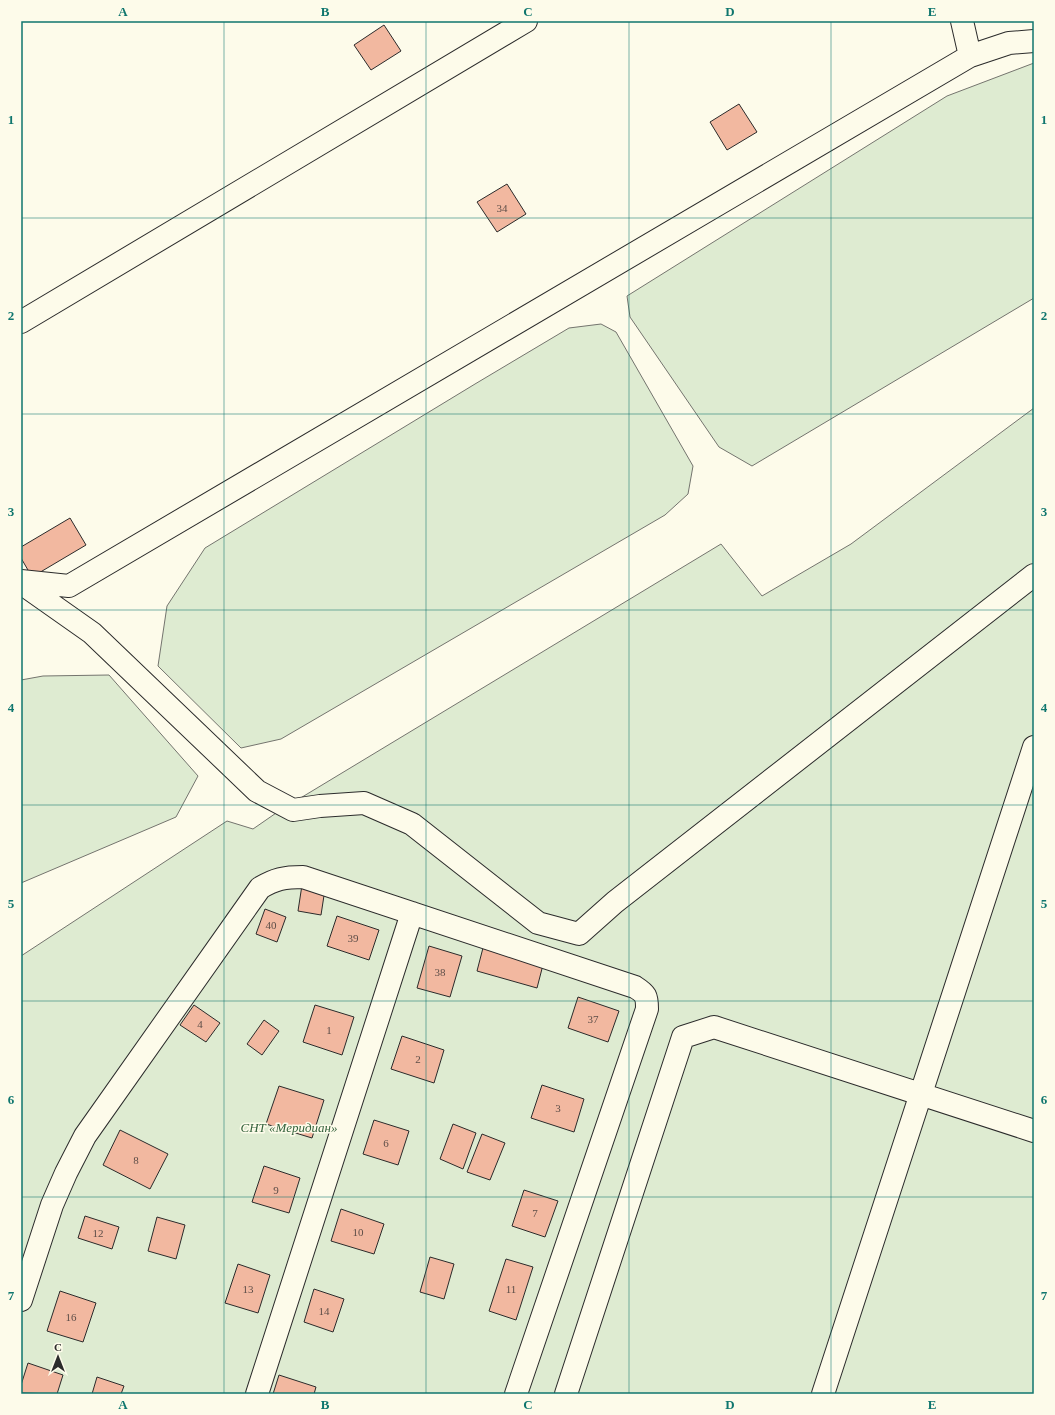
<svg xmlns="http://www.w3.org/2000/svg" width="1055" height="1415" font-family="Georgia,serif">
  <rect width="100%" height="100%" fill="#fdfbea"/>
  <path fill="#deebd1" stroke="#74746e" d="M1034 63V298L752 466 719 447 630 317 627 296 947 96Z
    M601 324 616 332 693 466 688 494 665 515 281 739 241 748 158 666 167 606 205 548 475 384 569 328Z
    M1034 408V1394H21V956L227 821 253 829 279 811 721 544 762 596 851 544Z
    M109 675 198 776 176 817 21 883V680L43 676Z"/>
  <path fill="#f2b8a0" stroke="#2b2b2b" d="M384 25 401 51 371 70 354 45Z
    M739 104 757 132 727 150 710 122Z
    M507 184 526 214 497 232 477 202Z
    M70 518 86 545 32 577 21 558V547Z
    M302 885 325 889 321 915 298 911Z
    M265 909 286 917 277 942 256 934Z
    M337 916 379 930 369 960 327 946Z
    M484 944 544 961 537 988 477 971Z
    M429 946 462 956 450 997 417 988Z
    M578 997 619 1011 608 1042 568 1028Z
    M194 1005 220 1023 206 1042 180 1025Z
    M315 1005 354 1017 342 1055 303 1042Z
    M264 1020 279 1031 262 1055 247 1044Z
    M402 1036 444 1050 434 1083 391 1069Z
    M542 1085 584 1099 574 1132 531 1118Z
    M279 1086 324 1100 312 1138 266 1124Z
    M374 1120 409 1131 398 1165 363 1154Z
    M453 1124 476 1133 463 1169 440 1159Z
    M120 1130 168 1154 150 1189 103 1165Z
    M482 1134 505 1143 490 1180 467 1172Z
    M264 1166 300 1178 289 1213 252 1202Z
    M524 1190 558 1201 545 1237 512 1226Z
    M341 1209 384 1224 374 1254 331 1241Z
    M85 1216 119 1227 112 1249 78 1238Z
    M157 1217 185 1225 176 1259 148 1251Z
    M430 1257 454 1264 444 1299 420 1292Z
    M506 1259 533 1267 516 1320 489 1311Z
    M238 1264 270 1275 258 1313 225 1303Z
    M314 1289 344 1299 333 1332 304 1322Z
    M60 1291 96 1303 83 1342 47 1331Z
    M28 1363 63 1375 57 1394 21 1393V1385Z
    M279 1375 316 1387 314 1394H273Z
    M97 1377 124 1386 121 1394H92Z"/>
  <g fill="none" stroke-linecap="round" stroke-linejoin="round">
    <g stroke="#2b2b2b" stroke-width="24">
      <path id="street" d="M962 21 970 56
        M21 322 526 21
        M21 581 69 586 970 56 1009 43 1034 41
        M21 583 92 633 257 791 293 810 320 806 364 803 412 824 538 923 579 934 615 902 1034 575
        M21 1300 52 1205 66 1173 85 1136 260 888C275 879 284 877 303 877L635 987C646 994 647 996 647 1009L516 1394
        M257 1394 412 913
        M566 1394 683 1037 714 1027 1034 1131
        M823 1394 1034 747"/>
    </g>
    <use href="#street" stroke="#fdfbea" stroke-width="22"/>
  </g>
  <path fill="none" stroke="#0f766e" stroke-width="1" stroke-opacity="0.55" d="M224 21V1394M426 21V1394M629 21V1394M831 21V1394M21 218H1034M21 414H1034M21 610H1034M21 805H1034M21 1001H1034M21 1197H1034"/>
  <g text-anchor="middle" stroke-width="3" stroke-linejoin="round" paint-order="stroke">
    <g font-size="11" fill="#5d4e48">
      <text x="502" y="212">34</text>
      <text x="271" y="929">40</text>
      <text x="353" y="942">39</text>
      <text x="440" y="976">38</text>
      <text x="593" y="1023">37</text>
      <text x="200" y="1028">4</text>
      <text x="329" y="1034">1</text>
      <text x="418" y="1063">2</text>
      <text x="558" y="1112">3</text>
      <text x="386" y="1147">6</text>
      <text x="136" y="1164">8</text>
      <text x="276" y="1194">9</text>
      <text x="535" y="1217">7</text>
      <text x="358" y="1236">10</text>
      <text x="98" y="1237">12</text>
      <text x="248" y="1293">13</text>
      <text x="511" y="1293">11</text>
      <text x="324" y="1315">14</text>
      <text x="71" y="1321">16</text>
    </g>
    <g font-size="13" font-style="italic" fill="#34623c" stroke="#fdfbea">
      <text x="289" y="1132">СНТ «Меридиан»</text>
    </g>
  </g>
  <rect width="1055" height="1415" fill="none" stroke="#fdfbea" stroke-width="44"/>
  <g transform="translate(58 1357)" stroke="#fdfbea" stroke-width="3" paint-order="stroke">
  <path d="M0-3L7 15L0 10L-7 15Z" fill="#2b2b2b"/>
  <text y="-6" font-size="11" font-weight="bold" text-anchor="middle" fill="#2b2b2b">С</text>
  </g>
  <rect x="22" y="22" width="1011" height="1371" fill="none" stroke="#0f766e" stroke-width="1.5"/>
  <g font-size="13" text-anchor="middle" font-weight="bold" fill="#0f766e">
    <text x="123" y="16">A</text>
    <text x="325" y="16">B</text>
    <text x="528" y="16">C</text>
    <text x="730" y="16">D</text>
    <text x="932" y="16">E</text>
    <text x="11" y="124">1</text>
    <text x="1044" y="124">1</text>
    <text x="11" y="320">2</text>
    <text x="1044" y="320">2</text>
    <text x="11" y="516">3</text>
    <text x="1044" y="516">3</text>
    <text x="11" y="712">4</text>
    <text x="1044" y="712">4</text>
    <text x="11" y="908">5</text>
    <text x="1044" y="908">5</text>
    <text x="11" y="1104">6</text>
    <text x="1044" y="1104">6</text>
    <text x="11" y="1300">7</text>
    <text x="1044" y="1300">7</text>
    <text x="123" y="1409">A</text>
    <text x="325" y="1409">B</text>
    <text x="528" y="1409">C</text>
    <text x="730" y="1409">D</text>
    <text x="932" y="1409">E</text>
  </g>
</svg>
